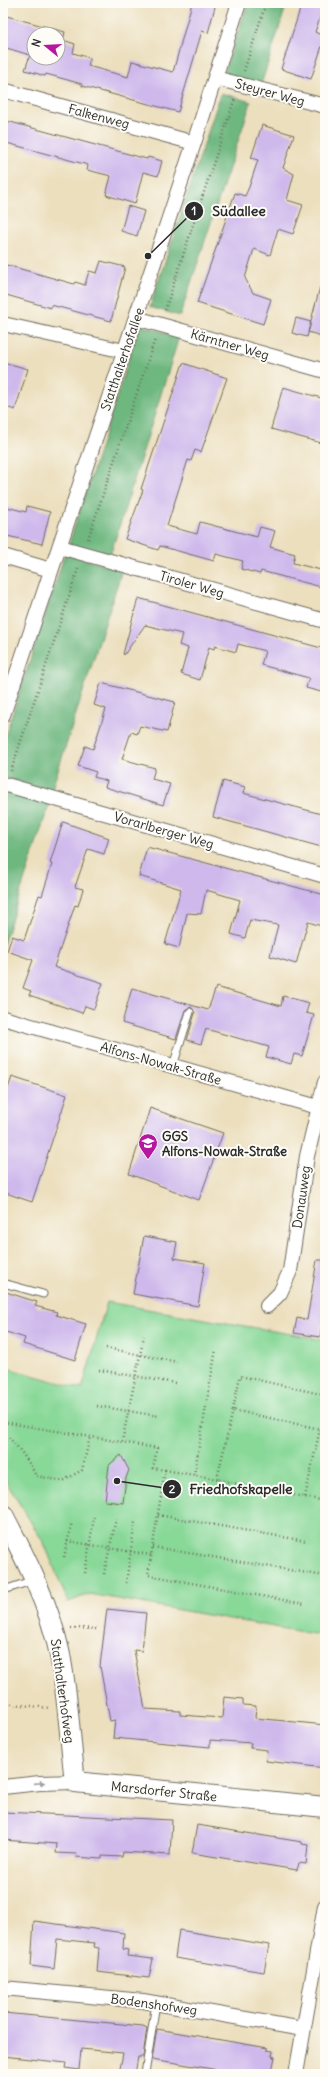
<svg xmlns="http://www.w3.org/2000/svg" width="328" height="2077" font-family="Delius,sans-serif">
  <rect width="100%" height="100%" fill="#fdfcf7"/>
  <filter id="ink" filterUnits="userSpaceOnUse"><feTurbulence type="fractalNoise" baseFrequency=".025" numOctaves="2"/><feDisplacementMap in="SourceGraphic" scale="8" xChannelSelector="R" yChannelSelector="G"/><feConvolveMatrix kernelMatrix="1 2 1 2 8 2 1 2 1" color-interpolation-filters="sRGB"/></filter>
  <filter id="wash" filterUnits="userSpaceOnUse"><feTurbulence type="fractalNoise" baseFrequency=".012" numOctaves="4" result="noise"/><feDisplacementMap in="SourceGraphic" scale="16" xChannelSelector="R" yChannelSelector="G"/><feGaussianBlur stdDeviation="0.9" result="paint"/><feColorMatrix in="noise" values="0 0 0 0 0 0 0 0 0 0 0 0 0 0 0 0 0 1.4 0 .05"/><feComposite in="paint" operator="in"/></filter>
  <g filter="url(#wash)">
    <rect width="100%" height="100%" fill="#ecdfbe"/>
    <path fill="#88d898" stroke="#5a8262" d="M107 1302 325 1340V1636L90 1594 68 1602 44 1543 3 1477V1367L82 1389Z"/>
    <path fill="#6eb880" stroke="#4c7256" d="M248 3H287L261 85 223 75Z
      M221 93 251 102 180 316 150 307Z
      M140 325 179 337 110 556 69 544Z
      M65 554 122 570 51 792 3 777V742Z
      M3 787 50 802 3 945Z"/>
    <g id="blocks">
      <path fill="#cfb9ec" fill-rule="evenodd" d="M192 3H216L208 33 202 31 178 112 82 86V84L46 74 45 76 25 70 30 55 3 47V15L65 32 63 40 75 44 73 53 90 58 88 66 128 77 132 61 173 72ZM34 34H58V58H34Z
        M302 3H325L315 32 325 37 311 79 281 69Z
        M3 120 147 159 148 157 162 161 158 176 143 172 135 204 106 195 111 176 87 170 88 165 3 142Z
        M262 125 294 135 283 168 294 174 287 200 303 205 293 234 278 229 270 255 254 249 245 278 253 293 271 299 263 324 197 303 235 193 245 196 249 187 258 160 251 158Z
        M128 206 144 211 137 236 121 231Z
        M101 261 125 267 111 321 51 305V308L3 294V264L74 284 75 282 85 285 89 271 97 273Z
        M320 287 325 288V337L308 332Z
        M296 318 311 322 307 337 292 333Z
        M3 362 28 369 15 410 3 406Z
        M183 363 227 378 201 452 195 450 191 461 188 460 167 526 197 534 200 522 257 537 260 527 275 531 270 547 295 554 293 563 325 571V588L261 571 260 574 241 569 243 561 216 554 214 561 160 546 158 550 125 539 143 490 141 489Z
        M283 387 325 399V444L271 429Z
        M3 506 26 512 27 506 50 512 42 544 3 535Z
        M138 598 325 649V693L306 688 309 678 261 665 265 651 238 644 236 652 215 646 214 649 209 647 200 680 181 674 188 648 179 645 182 634 145 625 124 655 123 654Z
        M101 683 175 702 167 732 140 726 137 734 131 732 122 759 155 768 152 779 170 784 163 805 105 787 107 781 94 777 96 772 78 766 85 746 93 749 106 709 94 705Z
        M223 781 245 787 243 793 325 815V848L213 817Z
        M63 822 109 838 104 854 88 849 75 887 83 889 78 906 75 905 54 967 103 983 94 1009 85 1006 82 1013 29 995 31 991 23 988 33 960 7 951 12 936 24 940 39 895 42 896 52 864 50 863Z
        M147 847 325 895V927L308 922 296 964 270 956 278 925 250 920 245 938 231 934 240 900 206 890 201 914 187 913 179 948 165 944 181 889 139 876Z
        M216 987 281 1006 283 996 309 1003 306 1013 314 1015 302 1056 294 1054 291 1064 266 1057 269 1047 206 1029 201 1044 187 1040 195 1013 191 1007 185 1010 176 1039 122 1023 132 988 208 1010Z
        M12 1077 67 1095 32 1202 3 1192V1103Z
        M150 1108 223 1133 199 1200 129 1174Z
        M144 1236 177 1242 174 1258 205 1263 198 1306 133 1294Z
        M317 1260H325V1325L322 1324 320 1337 294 1333 297 1318 307 1320Z
        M3 1291 37 1302 35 1306 57 1312 56 1315 86 1324 75 1360 23 1344 25 1338 3 1331Z
        M121 1455 129 1470 126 1478 123 1503 105 1501 109 1465Z
        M107 1609 146 1613 142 1651 134 1650 145 1709 180 1711V1715L222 1718 224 1697 243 1699V1705L256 1706 255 1718 325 1725V1768L266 1761 267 1750 250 1748 251 1743 210 1740V1747L113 1738 115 1720 110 1721 100 1666Z
        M3 1812 172 1820 170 1855 123 1852 122 1857 102 1856V1859L76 1857 77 1854 56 1853 57 1844 3 1840Z
        M197 1825 302 1842V1844L308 1845 306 1864 299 1863 297 1870 192 1853Z
        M34 1921 124 1933 123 1949 128 1950 127 1956 153 1959 149 1978 97 1972 99 1948 94 1947 95 1943 57 1939 54 1969 31 1966Z
        M179 1930 269 1945 264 1972 175 1958Z
        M3 2013 143 2026 147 2028 143 2057H138L135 2074H119L123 2053 81 2049 79 2070 65 2068 66 2063 3 2056 5 2030H3Z
        M157 2029 268 2048 267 2050 273 2051 272 2056 275 2057 272 2071 264 2069 263 2074H242L152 2059Z"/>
    </g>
  </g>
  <g filter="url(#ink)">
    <use href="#blocks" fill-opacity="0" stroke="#6f6a5e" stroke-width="1"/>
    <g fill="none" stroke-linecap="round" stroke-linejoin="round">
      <g stroke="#6f6a5e" stroke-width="9">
        <path id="lane" d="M173 1066 190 1012
          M3 1283 43 1294
          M7 1589 34 1580
          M145 2074 156 2003"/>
      </g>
      <g stroke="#6f6a5e" stroke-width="16">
        <path id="street" d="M215 78 325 106
          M3 90 194 143
          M136 318 325 371
          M3 324 124 351
          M60 547 325 621
          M3 556 51 570
          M3 715 194 143 239 3
          M3 784 325 876
          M3 1018 318 1107
          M267 1306 280 1293 290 1271 307 1156 325 1082
          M3 1787 40 1783 75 1782
          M3 1988 143 2001 303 2029
          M296 2074 325 1906"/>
      </g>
      <g stroke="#6f6a5e" stroke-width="22">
        <path id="secondary" d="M3 1515C26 1559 50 1606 60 1655 68 1696 70 1740 75 1782L325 1807"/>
      </g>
      <path stroke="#6f6a5e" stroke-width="2.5" stroke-dasharray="1 3" stroke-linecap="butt" d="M244 71 266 3
        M165 310 235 98
        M88 539 155 339
        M11 771 78 569
        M106 1348 177 1362
        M99 1370 175 1383
        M97 1406 159 1416
        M233 1410 240 1376 325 1395
        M3 1422 157 1448 153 1468 165 1470 148 1575 305 1604
        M3 1432C17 1445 28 1459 36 1476L63 1481 82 1470 90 1437
        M122 1442 144 1336
        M165 1470 217 1479
        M194 1475 216 1349
        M305 1497 320 1429 233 1410 217 1479C253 1488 289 1494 325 1501
        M158 1515 306 1541
        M67 1541 151 1555
        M153 1547 325 1576
        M64 1557 72 1522
        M85 1573 94 1517
        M104 1574 116 1519
        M126 1583 135 1522
        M71 1628 99 1629
        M3 1703 50 1708"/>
      <use href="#lane" stroke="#fff" stroke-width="7"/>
      <use href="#street" stroke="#fff" stroke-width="14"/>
      <use href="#secondary" stroke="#fff" stroke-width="20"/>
    </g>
    <defs><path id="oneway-solid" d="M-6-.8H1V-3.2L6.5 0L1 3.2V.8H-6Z"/></defs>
    <use fill="#a0a0a0" href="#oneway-solid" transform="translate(39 1783) rotate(-4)"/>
  </g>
  <defs>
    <g id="school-pin" transform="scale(1)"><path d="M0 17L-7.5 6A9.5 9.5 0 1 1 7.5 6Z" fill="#b5179e" stroke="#fdfcf7"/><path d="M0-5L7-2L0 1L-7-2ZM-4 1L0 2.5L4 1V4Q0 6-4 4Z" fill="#fff"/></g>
  </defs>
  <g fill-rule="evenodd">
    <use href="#school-pin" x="148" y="1143"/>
  </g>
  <g text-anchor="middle" stroke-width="4" stroke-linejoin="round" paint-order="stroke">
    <g font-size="13" fill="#2b2b2b" stroke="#fdfcf7">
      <text transform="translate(270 92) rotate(15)" y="5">Steyrer Weg</text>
      <text transform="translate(99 116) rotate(15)" y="5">Falkenweg</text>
      <text transform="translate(230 344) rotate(16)" y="5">Kärntner Weg</text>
      <text transform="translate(122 359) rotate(-71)" y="5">Statthalterhofallee</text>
      <text transform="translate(192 584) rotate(16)" y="5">Tiroler Weg</text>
      <text transform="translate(164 830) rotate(16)" y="5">Vorarlberger Weg</text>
      <text transform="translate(161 1063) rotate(16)" y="5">Alfons-Nowak-Straße</text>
      <text transform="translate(301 1197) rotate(-82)" y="5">Donauweg</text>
      <text transform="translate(63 1691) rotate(82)" y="5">Statthalterhofweg</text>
      <text transform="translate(164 1791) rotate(6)" y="5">Marsdorfer Straße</text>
      <text transform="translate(154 2004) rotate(8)" y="5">Bodenshofweg</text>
    </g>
    <g font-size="13" font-weight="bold" fill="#2b2b2b" stroke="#fdfcf7" text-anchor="start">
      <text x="162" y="1141">GGS<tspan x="162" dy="15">Alfons-Nowak-Straße</tspan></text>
    </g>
  </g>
  <path fill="none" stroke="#2b2b2b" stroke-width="1.5" d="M148 256L194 211M117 1481L172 1489"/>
  <g fill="#2b2b2b" stroke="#fdfcf7" stroke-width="1.5">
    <circle cx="148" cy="256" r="4"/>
    <circle cx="117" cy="1481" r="4"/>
    <circle cx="194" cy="211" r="10"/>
    <circle cx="172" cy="1489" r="10"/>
  </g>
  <g font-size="12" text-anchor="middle" font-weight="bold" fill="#fff">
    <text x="194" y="215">1</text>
    <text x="172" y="1493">2</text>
  </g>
  <g font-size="14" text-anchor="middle" font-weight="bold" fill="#2b2b2b" stroke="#fdfcf7" stroke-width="4" stroke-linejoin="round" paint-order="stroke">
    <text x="239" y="216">Südallee</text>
    <text x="241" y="1494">Friedhofskapelle</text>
  </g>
  <rect width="328" height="2077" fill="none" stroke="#fdfcf7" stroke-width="16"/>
  <g transform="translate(46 46) rotate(288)"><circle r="19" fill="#fdfcf7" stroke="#a9a8a5"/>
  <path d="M0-3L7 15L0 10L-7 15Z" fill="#b5179e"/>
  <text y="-6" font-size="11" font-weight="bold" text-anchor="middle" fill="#2b2b2b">N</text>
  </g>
</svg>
